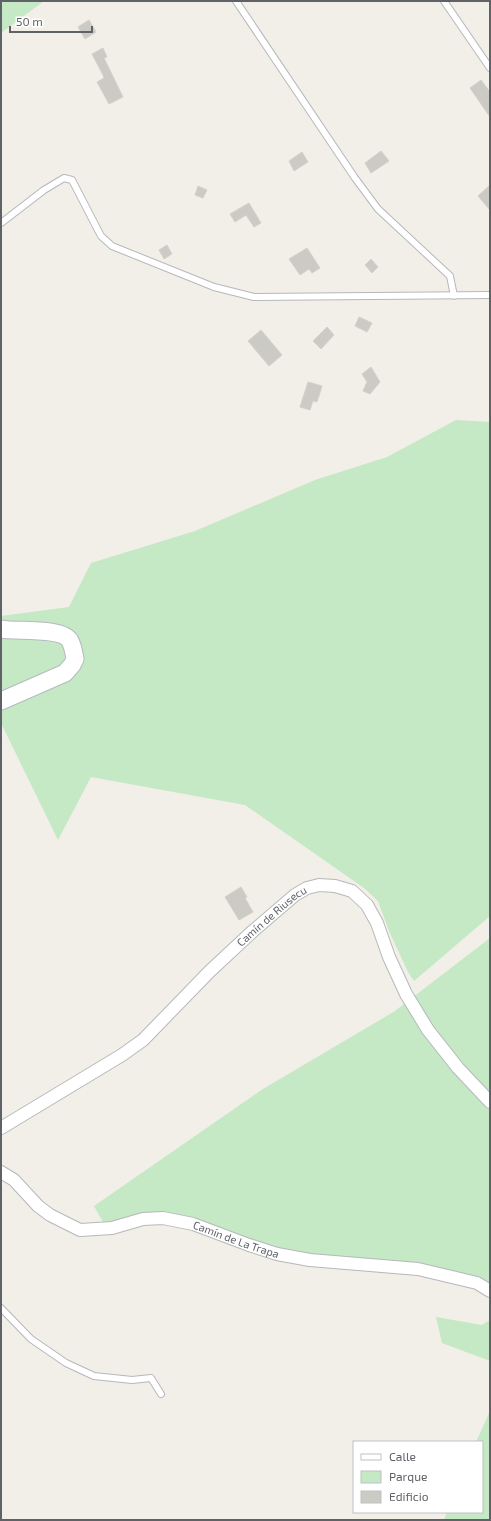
<svg xmlns="http://www.w3.org/2000/svg" width="491" height="1521" font-family="'Exo 2',sans-serif">
  <rect width="100%" height="100%" fill="#f1efe8"/>
  <path fill="#c5e8c5" d="M1 1H44L1 33Z
    M456 420 490 422V916L414 981 408 972 389 931 378 901 364 888 245 805 91 777 58 840 1 723V616L69 607 91 563 195 531 315 480 387 457Z
    M490 938V1290L478 1281 287 1253 193 1220 103 1222 94 1206 263 1089 395 1011Z
    M436 1317 482 1325 490 1320V1361L442 1343Z
    M490 1411V1520H444L447 1512H482V1442H476Z"/>
  <path fill="#cccac5" stroke="#d6d1c6" d="M89 20 96 32 85 39 78 27Z
    M103 48 107 57 104 58 123 97 109 104 97 82 104 78 103 75 92 54Z
    M481 80 490 92V117L470 88Z
    M381 151 389 161 371 173 365 163Z
    M302 152 308 162 294 171 289 161Z
    M490 185V210L478 196Z
    M198 186 207 190 203 198 195 195Z
    M249 203 261 223 254 227 246 215 235 222 230 214Z
    M167 245 172 254 164 259 159 250Z
    M307 248 320 268 312 273 309 269 300 275 289 259Z
    M371 259 378 267 372 273 365 265Z
    M359 317 372 323 367 332 355 326Z
    M327 327 334 335 321 349 313 341Z
    M261 330 282 355 269 366 248 341Z
    M371 367 380 382 370 394 363 391 367 382 362 374Z
    M308 382 322 386 317 402 313 401 310 410 300 407Z
    M241 887 247 897 245 898 253 912 239 920 225 897Z"/>
  <g fill="none" stroke-linecap="round" stroke-linejoin="round">
    <g stroke="#b5b8bc" stroke-width="8">
      <path id="lane" d="M236 1 355 178 378 209 450 276 454 296
        M444 1 490 68
        M1 223 44 190 64 178 72 180 101 236 112 246 214 287 254 297 490 295
        M1 1308 31 1339 66 1363 94 1376 132 1380 151 1378 161 1394"/>
    </g>
    <g stroke="#b5b8bc" stroke-width="14">
      <g id="street">
        <path id="s1" d="M1 1128 122 1055 143 1040 210 971 253 931 295 895 307 888 319 885 335 886 352 891 367 905 377 923 389 957 406 994 428 1030 458 1068 490 1102"/>
        <path id="s2" d="M1 1172 14 1180 38 1206 50 1215 80 1230 112 1228 143 1219 163 1218 193 1224 249 1245 277 1254 310 1260 418 1269 477 1283 490 1291"/>
      </g>
    </g>
    <g stroke="#b6babf" stroke-width="19">
      <path id="secondary" d="M1 629C16 632 63 627 70 641 73 646 74 653 75 659L72 665 65 673 1 701"/>
    </g>
    <use href="#lane" stroke="#fff" stroke-width="6"/>
    <use href="#street" stroke="#fff" stroke-width="12"/>
    <use href="#secondary" stroke="#fff" stroke-width="17"/>
  </g>
  <g text-anchor="middle" stroke-width="3.5" stroke-linejoin="round" paint-order="stroke">
    <g font-size="11" fill="#5f6368" stroke="#fff">
      <text dy="4" stroke="none"><textPath href="#s1" startOffset="346">Camín de Riusecu</textPath></text>
      <text dy="4" stroke="none"><textPath href="#s2" startOffset="260">Camín de La Trapa</textPath></text>
    </g>
  </g>
  <rect width="491" height="1521" fill="none" stroke="#5f6368" stroke-width="4"/>
  <rect x="353" y="1441" width="130" height="72" fill="#ffffff" stroke="#bfc1c3"/>
  <rect x="361" y="1454" width="20" height="6" fill="#ffffff" stroke="#bfc1c3"/>
  <text x="389" y="1461" font-size="12" fill="#5f6368">Calle</text>
  <rect x="361" y="1471" width="20" height="12" fill="#c5e8c5" stroke="#bfc1c3"/>
  <text x="389" y="1481" font-size="12" fill="#5f6368">Parque</text>
  <rect x="361" y="1491" width="20" height="12" fill="#cccac5" stroke="#bfc1c3"/>
  <text x="389" y="1501" font-size="12" fill="#5f6368">Edificio</text>
  <path d="M10 26v6h82v-6" fill="none" stroke="#5f6368" stroke-width="2"/>
  <text x="16" y="26" font-size="12" fill="#5f6368" stroke="#ffffff" stroke-width="3" paint-order="stroke">50 m</text>
</svg>
